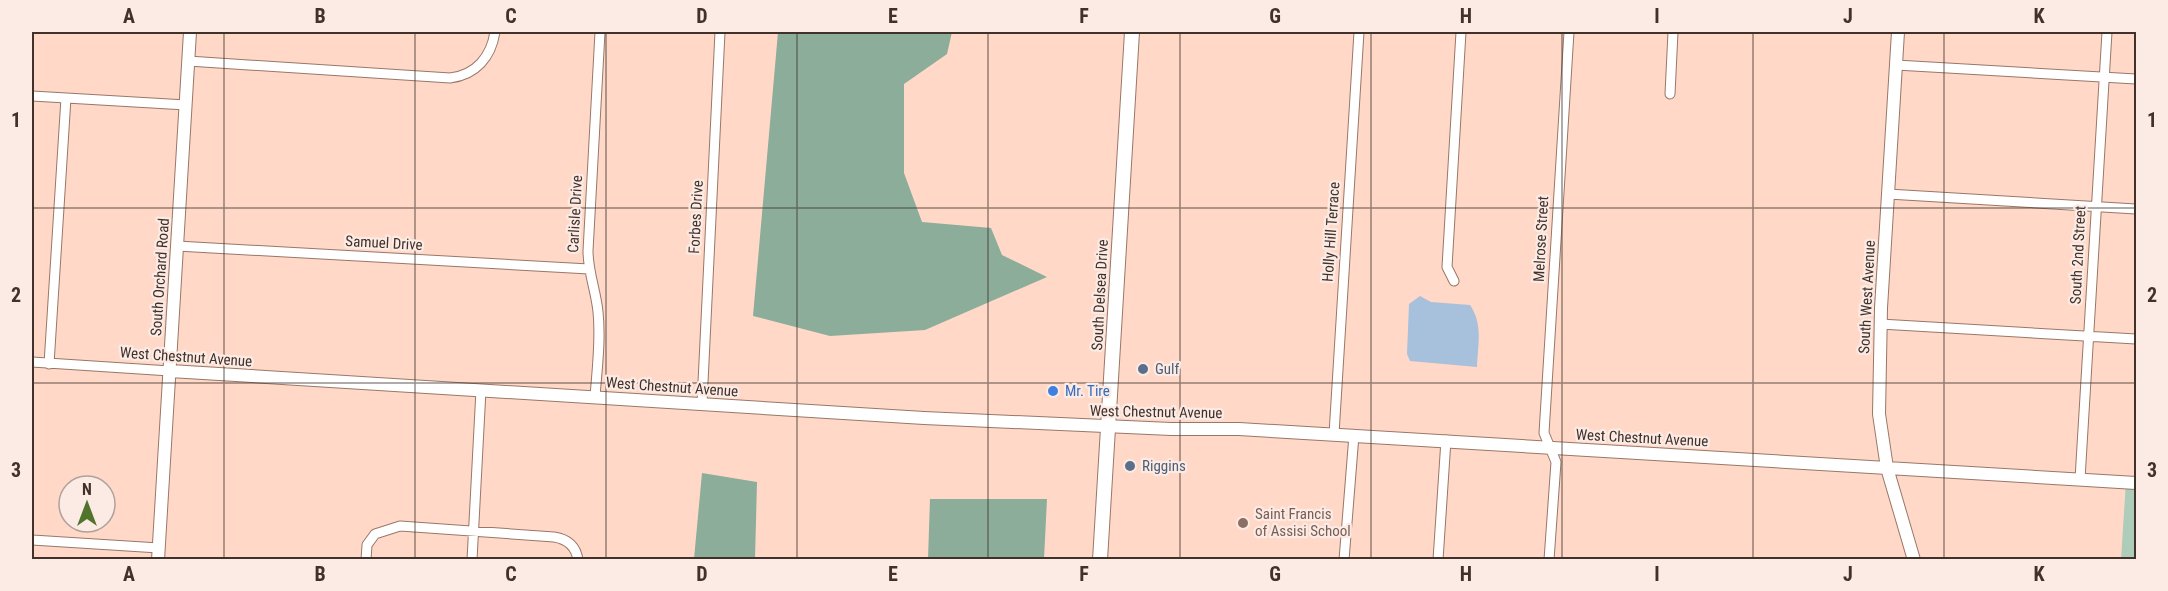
<svg xmlns="http://www.w3.org/2000/svg" width="2168" height="591" font-family="'Roboto Condensed',sans-serif">
  <rect width="100%" height="100%" fill="#ffd8c7"/>
  <path fill="#adccba" d="M2126 481H2136V559L2121 560Z"/>
  <path fill="#8bad9a" d="M778 32H952L947 54 904 84V173L922 222 991 228 1002 255 1047 277 925 330 830 336 753 316Z
    M702 473 757 482 755 559H694Z
    M930 499H1047L1044 559H928Z"/>
  <path fill="#a7c0db" d="M1420 296 1431 302 1470 305C1483 324 1478 344 1477 367L1410 361 1407 354 1409 304Z"/>
  <g fill="none" stroke-linecap="round" stroke-linejoin="round">
    <g stroke="#997767" stroke-width="11">
      <path id="street" d="M188 61 450 78C476 75 491 57 495 32
        M1896 65 2136 79
        M1670 94 1673 32
        M32 96 186 105
        M1888 194 2136 209
        M177 246 589 269
        M1454 281 1447 267 1461 32
        M1880 324 2136 339
        M32 362 170 371
        M49 364 66 98
        M595 397C597 369 601 340 598 312 596 291 588 272 588 251L600 32
        M702 403 720 32
        M1334 434 1359 32
        M2080 479 2107 32
        M32 540 159 548
        M366 560 367 545 375 534 400 526 554 537C567 539 576 546 578 560
        M472 560 481 390
        M1344 560 1354 435
        M1438 560 1446 440
        M1549 560 1556 462 1544 433 1569 32"/>
    </g>
    <g stroke="#997767" stroke-width="14">
      <path id="secondary" d="M1898 32 1881 308 1879 414 1887 468 1914 560
        M170 371 924 418 1171 429H1239L2136 483
        M158 560 190 32"/>
    </g>
    <g stroke="#997767" stroke-width="16">
      <path id="primary" d="M1100 560 1132 32"/>
    </g>
    <use href="#street" stroke="#fff" stroke-width="9"/>
    <use href="#secondary" stroke="#fff" stroke-width="12"/>
    <use href="#primary" stroke="#fff" stroke-width="14"/>
  </g>
  <path fill="none" stroke="#40312b" stroke-width="1.5" stroke-opacity="0.55" d="M224 32V560M415 32V560M606 32V560M797 32V560M988 32V560M1180 32V560M1371 32V560M1562 32V560M1753 32V560M1944 32V560M32 208H2136M32 383H2136"/>
  <g fill="#5c6f8a" stroke="#fbebe4" stroke-width="2">
    <circle cx="1143" cy="369" r="6"/>
    <circle cx="1130" cy="466" r="6"/>
  </g>
  <circle fill="#3f7fe0" stroke="#fbebe4" stroke-width="2" cx="1053" cy="391" r="6"/>
  <circle fill="#8d6e63" stroke="#fbebe4" stroke-width="2" cx="1243" cy="523" r="6"/>
  <g text-anchor="middle" stroke-width="4.5" stroke-linejoin="round" paint-order="stroke">
    <g font-size="15" fill="#40312b" stroke="#fbebe4">
      <text transform="translate(575 214) rotate(-87)" y="5">Carlisle Drive</text>
      <text transform="translate(696 217) rotate(-87)" y="5">Forbes Drive</text>
      <text transform="translate(1331 232) rotate(-86)" y="5">Holly Hill Terrace</text>
      <text transform="translate(1541 239) rotate(-87)" y="5">Melrose Street</text>
      <text transform="translate(384 243) rotate(3)" y="5">Samuel Drive</text>
      <text transform="translate(2078 255) rotate(-87)" y="5">South 2nd Street</text>
      <text transform="translate(160 277) rotate(-86)" y="5">South Orchard Road</text>
      <text transform="translate(1100 295) rotate(-87)" y="5">South Delsea Drive</text>
      <text transform="translate(1867 297) rotate(-87)" y="5">South West Avenue</text>
      <text transform="translate(186 357) rotate(4)" y="5">West Chestnut Avenue</text>
      <text transform="translate(672 387) rotate(4)" y="5">West Chestnut Avenue</text>
      <text transform="translate(1156 412) rotate(1)" y="5">West Chestnut Avenue</text>
      <text transform="translate(1642 438) rotate(3)" y="5">West Chestnut Avenue</text>
    </g>
    <g font-size="15" fill="#4e5e75" stroke="#fbebe4" text-anchor="start">
      <text x="1155" y="374">Gulf</text>
      <text x="1142" y="471">Riggins</text>
    </g>
    <g font-size="15" fill="#366cbe" stroke="#fbebe4" text-anchor="start">
      <text x="1065" y="396">Mr. Tire</text>
    </g>
    <g font-size="15" fill="#785e54" stroke="#fbebe4" text-anchor="start">
      <text x="1255" y="519">Saint Francis<tspan x="1255" dy="17">of Assisi School</tspan></text>
    </g>
  </g>
  <rect width="2168" height="591" fill="none" stroke="#fbebe4" stroke-width="66"/>
  <g transform="translate(87 504)"><circle r="28" fill="#fbebe4" stroke="#b0a19a" stroke-width="1.5"/>
  <path d="M0-4.5L10 22L0 15L-10 22Z" fill="#51742c"/>
  <text y="-9" font-size="16" font-weight="bold" text-anchor="middle" fill="#40312b">N</text>
  </g>
  <rect x="33" y="33" width="2102" height="525" fill="none" stroke="#40312b" stroke-width="2"/>
  <g font-size="20" text-anchor="middle" font-weight="bold" fill="#40312b">
    <text x="129" y="23">A</text>
    <text x="320" y="23">B</text>
    <text x="511" y="23">C</text>
    <text x="702" y="23">D</text>
    <text x="893" y="23">E</text>
    <text x="1084" y="23">F</text>
    <text x="1275" y="23">G</text>
    <text x="1466" y="23">H</text>
    <text x="1657" y="23">I</text>
    <text x="1848" y="23">J</text>
    <text x="2039" y="23">K</text>
    <text x="16" y="127">1</text>
    <text x="2152" y="127">1</text>
    <text x="16" y="302">2</text>
    <text x="2152" y="302">2</text>
    <text x="16" y="477">3</text>
    <text x="2152" y="477">3</text>
    <text x="129" y="581">A</text>
    <text x="320" y="581">B</text>
    <text x="511" y="581">C</text>
    <text x="702" y="581">D</text>
    <text x="893" y="581">E</text>
    <text x="1084" y="581">F</text>
    <text x="1275" y="581">G</text>
    <text x="1466" y="581">H</text>
    <text x="1657" y="581">I</text>
    <text x="1848" y="581">J</text>
    <text x="2039" y="581">K</text>
  </g>
</svg>
